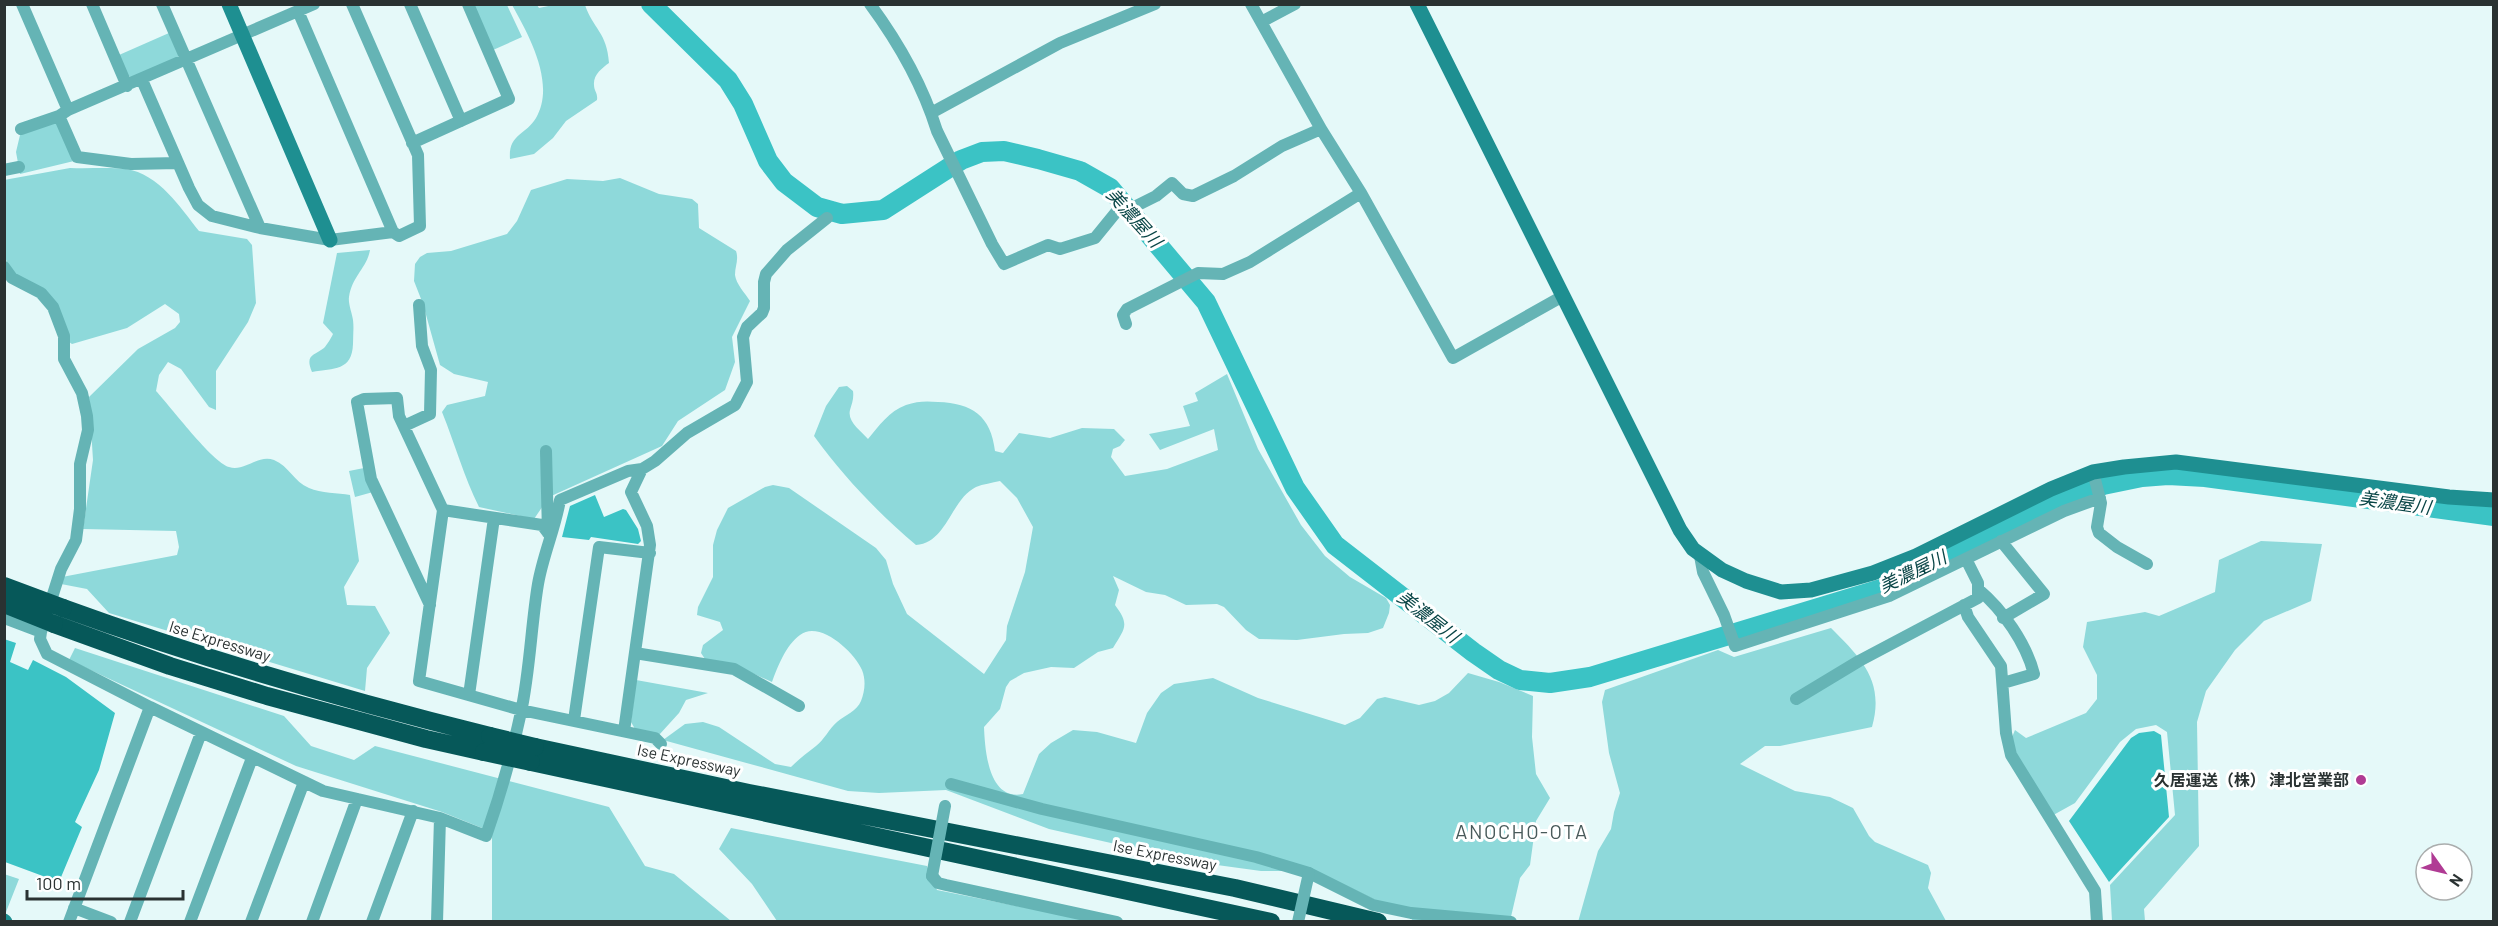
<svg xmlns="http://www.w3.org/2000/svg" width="2498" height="926" font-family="Barlow,'Noto Sans JP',sans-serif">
  <rect width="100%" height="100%" fill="#e5f9f9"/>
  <path fill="#8ed9da" d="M473 5H507L522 37 493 50Z
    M512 5H537L539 8 553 5H585C593 29 607 32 609 63 602 68 593 75 594 85 594 91 598 93 597 100L566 121 553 138 534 154 510 159C508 134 526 135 536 118 556 84 529 35 512 5Z
    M169 33 179 55 177 59 132 78 127 75 119 55Z
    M54 123 58 124 74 161 20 174 16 152 20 135Z
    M70 168C88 169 108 167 126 169 159 174 180 207 199 231L247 239 252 245 256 303 248 322 216 371V410L209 407 181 369 168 362 159 375 156 391C171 407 212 462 229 467 245 472 258 454 274 460 289 466 294 482 309 488 321 493 338 493 350 495L359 561 344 587 347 605 375 606 390 633 367 668 365 691 109 613 87 589 61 584 62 577 177 555 179 547 176 531 83 529 93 460 89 397 138 349 175 328 180 322 179 314 165 304 127 328 72 344 69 342 60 315 16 276 7 263 4 253V180Z
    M620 178 659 194 692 199 698 204 699 228 736 251C739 260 735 266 735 275 736 284 745 293 750 301L732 337 735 362 725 390 678 421 662 446 549 497 534 519 479 507C464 477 455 444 442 412L447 405 485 396 488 382 454 374 440 365 423 304 414 281 415 264 420 257 427 253 451 251 507 234 517 221 531 190 567 179 603 181Z
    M370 250C367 268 352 276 349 297 348 304 352 313 353 320 354 328 353 336 353 344 352 371 334 368 312 372 305 355 313 356 324 348 327 345 331 338 333 334L323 323 337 253Z
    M1227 374 1258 449 1301 525 1325 556 1350 577 1386 598 1390 605 1389 613 1383 628 1368 633 1344 634 1297 640 1259 639 1246 630 1224 607 1217 604 1186 605 1165 595 1146 592 1113 576 1119 590 1115 605C1130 625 1125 628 1113 648L1098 652 1074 668 1051 667 1024 673 1010 681 1006 687 1000 709 984 727C985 752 989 801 1023 794L1039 754 1051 743 1073 730 1097 732 1136 743 1147 713 1161 693 1174 684 1213 678 1258 698 1345 725 1360 718 1377 699 1385 697 1419 705 1435 701 1449 693 1468 673 1499 682 1533 696 1532 737 1536 774 1550 798 1536 821 1530 865 1520 878 1510 921H1413L1410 917 1316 871H1261L1195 862 1049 829 946 790 879 793 848 791 663 740 685 724 703 722 719 727 775 764 791 767C799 759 807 753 816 746 824 740 829 729 837 722 845 715 857 711 861 701 865 691 866 680 862 670 854 652 820 620 800 635 786 645 778 666 772 682L730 663 705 659 701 653 703 645 723 630 720 622 697 615 698 607 713 577V545L717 530 728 508 765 487 773 485 789 488 876 548 886 560 893 584 907 614 984 674 1006 640 1007 626 1025 572 1033 527 1017 498 1000 481C992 483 983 484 976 487 951 499 947 543 916 545 877 512 844 477 814 436L826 406 839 387 847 386 853 391C854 399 852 403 850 410 847 422 861 431 868 439 879 426 889 411 906 405 917 401 927 401 938 402 972 403 991 416 995 451L1003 453 1019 433 1050 438 1082 428 1114 429 1125 440 1120 446 1113 449 1111 457 1125 476 1167 469 1218 450 1214 429 1160 450 1149 434 1190 426 1183 406 1198 401 1195 393Z
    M364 468 373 492 355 497 349 471Z
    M2261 541 2322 544 2311 601 2264 621 2235 650 2206 691 2197 722 2199 846 2144 909 2145 921H2112L2110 885 2175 815 2167 732 2156 725 2136 729 2120 742 2075 803 2048 818 2010 742 2015 730 2026 738 2086 713 2097 699V675L2083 647 2087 622 2145 612 2159 616 2215 592 2219 560Z
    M1831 628C1861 658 1885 681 1872 727L1780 746H1765L1740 764 1795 791 1830 797 1853 808 1869 836 1875 842 1928 865 1931 873 1928 888 1946 921 1578 922 1598 851 1611 829 1614 812 1620 793 1609 753 1602 702 1605 690 1718 650 1734 657Z
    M75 648 284 716 311 746 354 760 375 746 609 807 645 866 674 874 731 921H492V832L442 812 296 766 69 660Z
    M636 680 708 693 686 700 679 713 659 735 635 729 631 722Z
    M731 828 927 866 937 890 1092 921H777L752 884 719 849Z
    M4 874 19 879 6 912 4 911Z"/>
  <path fill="#3bc3c5" d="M595 495 604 517 623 509 626 510 638 529 641 541 638 544 591 537 589 540 562 537 570 506Z
    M4 639 16 643 10 662 28 670 33 660 66 677 115 713 99 770 75 822 82 827 59 882 5 862Z
    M2154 731 2161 735 2169 817 2109 882 2069 821 2131 738 2139 733Z"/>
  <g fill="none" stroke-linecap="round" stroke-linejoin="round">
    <path stroke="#3bc3c5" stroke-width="20" d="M651 4 728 80 743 104 768 161 784 182 817 207 842 214 883 210 961 160 982 152 1004 151 1038 159 1080 171 1110 188 1206 302 1295 488 1335 545 1473 652 1499 670 1520 680 1550 683 1590 677 1884 588 2040 508 2103 485 2142 477 2168 475 2205 477 2494 516"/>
    <path stroke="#65b4b5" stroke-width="12" d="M22 4 68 110
      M92 4 127 86
      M162 4 260 228
      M410 4 461 121
      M870 4C898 42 923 86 937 131L992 244 1004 264 1048 245 1060 249 1095 238 1117 211 1121 210
      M1251 4 1321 129 1361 193 1453 358 1563 296
      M298 11 393 232 399 236 420 226 418 155 352 4
      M1261 22 1295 4
      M142 80 189 188 198 205 212 216 260 228 330 240 393 232
      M931 113 1060 43 1155 4
      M21 129 59 116
      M412 143 509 99 468 4
      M178 163 131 164 77 157 59 116 68 110 314 4
      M4 170 19 167
      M1136 206 1156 196 1172 183 1183 194 1193 196 1234 176 1282 146 1321 129
      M4 267 12 278 41 293 53 307 64 336V359L82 393 87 416 88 430 80 464V509L76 540 61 569 41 632
      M1126 324 1123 315 1127 309 1198 273 1223 274 1250 262 1361 193
      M404 426 430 414 431 370 422 346 419 305
      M546 451 548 533
      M2093 472 2101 503 2097 527 2099 533 2117 547 2147 564
      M443 510 542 525 548 533
      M2001 541 2044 594 2003 618
      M1700 556 1703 572 1724 615 1735 646 1889 596 2064 511 2100 498
      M1978 589C2003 610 2026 643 2034 674L2003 683
      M430 605 371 479 357 402 364 399 397 398 399 416 443 510 419 681 521 710 655 738 661 744
      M1964 605 1968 617 2001 666 2006 733 2011 755 2095 891 2097 922
      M4 618 41 632 40 639 47 654 150 707
      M635 653 734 669 799 706
      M469 695 494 518
      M1796 699 1859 661 1978 598V583L1966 559
      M574 720 599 547 650 553
      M624 731 650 545 647 526 631 492 642 469
      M951 784 1042 809 1256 857 1309 873 1373 905 1411 913 1511 922
      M932 876 938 883 946 885 1117 922
      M74 908 111 922
      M69 922 150 707 323 791 440 818 486 836C500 796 512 754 521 712 530 670 531 626 538 584 543 555 555 529 560 500L628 471 642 469 655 461 687 433 735 405 747 382 743 337 747 327 762 313 764 308V282L766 274 787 250 827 218
      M130 922 201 733
      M190 922 252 758
      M251 922 304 782
      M312 922 357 799
      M372 922 413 811
      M437 922 440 818"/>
    <path stroke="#1e8f91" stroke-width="15" d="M229 4 330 240
      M1417 4 1680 530 1693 549 1722 570 1746 581 1781 592 1811 590 1873 573 1916 556 2051 489 2093 472 2124 467 2176 462 2449 497 2494 500
      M4 921 5 922"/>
    <path stroke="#065859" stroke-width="18" d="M63 608C203 659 345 700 490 736
      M54 624 170 666 267 696 426 739 484 752
      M535 747 749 793 1235 888 1378 922
      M531 762 1271 922"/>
    <path stroke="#65b4b5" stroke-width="12" d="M932 876 945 806
      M1298 922 1309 873"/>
    <path stroke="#065859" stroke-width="18" d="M4 586 63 608
      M4 604 54 624
      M490 736 535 747
      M484 752 531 762"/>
  </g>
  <circle fill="#b03b94" stroke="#fff" stroke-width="2" cx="2361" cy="780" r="6"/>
  <g text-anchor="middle" stroke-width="6" stroke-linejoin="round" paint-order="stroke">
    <g font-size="16" fill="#2a3232" stroke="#fff">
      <text transform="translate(220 641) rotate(17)" y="6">Ise Expressway</text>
      <text transform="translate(689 760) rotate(12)" y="6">Ise Expressway</text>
      <text transform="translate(1165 855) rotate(11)" y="6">Ise Expressway</text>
    </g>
    <g font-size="16" font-weight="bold" fill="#2a3232" stroke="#fff" text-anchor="end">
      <text x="2349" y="786">久居運送（株） 津北営業部</text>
    </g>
    <g font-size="18" font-style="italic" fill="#0a4647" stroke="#fff">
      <text transform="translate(1134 218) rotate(48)" y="6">美濃屋川</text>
      <text transform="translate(2395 503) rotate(8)" y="6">美濃屋川</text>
      <text transform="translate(1913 572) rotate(-26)" y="6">美濃屋川</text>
      <text transform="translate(1428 617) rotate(38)" y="6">美濃屋川</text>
    </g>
    <g font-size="20" letter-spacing="1.5" fill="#485a5a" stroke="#fff">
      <text x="1522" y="839">ANOCHO-OTA</text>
    </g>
  </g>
  <rect width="2498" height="926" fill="none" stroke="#2a3232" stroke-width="12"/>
  <g transform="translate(2444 872) rotate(124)"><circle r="28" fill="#ffffff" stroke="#aaadad" stroke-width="1.5"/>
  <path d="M0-4.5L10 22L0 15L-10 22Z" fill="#b03b94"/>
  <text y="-9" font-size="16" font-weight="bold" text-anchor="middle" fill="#2a3232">N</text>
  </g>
  <path d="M27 890v9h156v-9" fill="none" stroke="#2a3232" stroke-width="3"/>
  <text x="36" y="890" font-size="18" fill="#2a3232" stroke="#ffffff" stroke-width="4.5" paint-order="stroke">100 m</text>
</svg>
